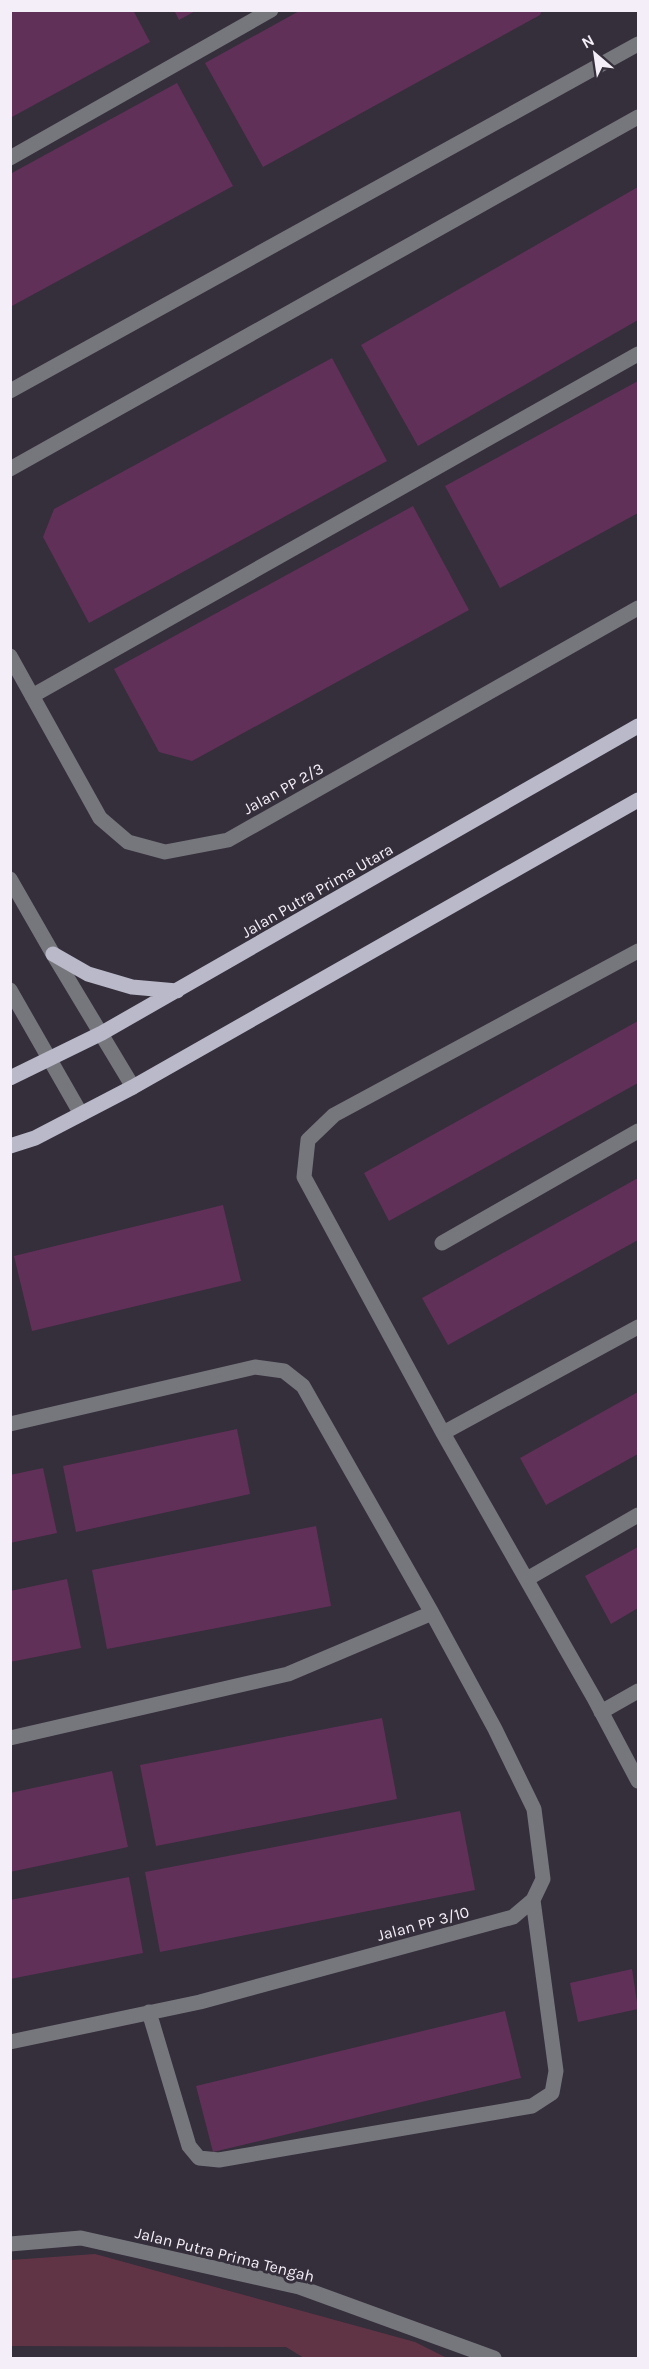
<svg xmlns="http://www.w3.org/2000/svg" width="649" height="2369" font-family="Karla,sans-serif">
  <rect width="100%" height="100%" fill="#352e3b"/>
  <path fill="#613445" d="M95 2254 415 2342 447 2358H304L286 2347 11 2346V2260Z"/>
  <path fill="#603058" d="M10 10H133L150 42 10 118Z
    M174 10H197L179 20Z
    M301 10H542L540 15 263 167 205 63Z
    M177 83 233 186 10 307V174Z
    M638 187V320L418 446 361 345Z
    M332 358 387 461 89 623 43 537 54 509Z
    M638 381V513L500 588 445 486Z
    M413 506 469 610 192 761 159 752 114 669Z
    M638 1021V1083L389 1221 364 1173Z
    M638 1178V1240L448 1345 422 1298Z
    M223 1205 241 1281 32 1331 14 1256Z
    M638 1392V1454L546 1505 520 1458Z
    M237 1429 250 1494 76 1532 63 1466Z
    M43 1468 57 1533 10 1543V1475Z
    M316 1526 331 1606 107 1649 92 1570Z
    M638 1547V1608L611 1624 585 1576Z
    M67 1579 81 1648 10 1662V1591Z
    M382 1718 397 1799 156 1846 140 1765Z
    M112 1771 128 1847 10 1872V1793Z
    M460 1811 475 1890 160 1952 145 1872Z
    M129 1877 143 1953 10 1979V1900Z
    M632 1969 638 2009 578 2022 570 1983Z
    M505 2011 521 2078 213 2152 196 2086Z"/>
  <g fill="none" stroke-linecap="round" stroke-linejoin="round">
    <path stroke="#76767d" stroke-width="15" d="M10 158 271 10
      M10 391 638 44
      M10 469 638 117
      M10 656 100 818 128 842 165 852 228 840 638 608
      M32 696 638 354
      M10 879 53 954 133 1087
      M638 951 334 1115 308 1140 304 1177 443 1433 594 1698 638 1781
      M10 990 81 1114
      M442 1243 638 1131
      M10 1424 255 1367 284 1371 303 1386 432 1613 288 1674 10 1738
      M443 1433 638 1327
      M527 1579 638 1515
      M601 1712 638 1691
      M149 2012 189 2146 199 2158 219 2160 532 2106 552 2093 556 2071 533 1900
      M10 2042 200 2002 513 1917 533 1900 543 1879 534 1809 495 1729 432 1613
      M10 2244 81 2238 299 2287 494 2358"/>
    <path stroke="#b9b9c9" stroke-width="15" d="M53 954 88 974 132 987 177 991
      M10 1078 102 1033 638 726
      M10 1146 35 1138 133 1087 638 800"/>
  </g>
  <g text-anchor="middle" stroke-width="6" stroke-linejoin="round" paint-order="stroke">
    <g font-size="16" fill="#f3eef7" stroke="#352e3b">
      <text transform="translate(283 788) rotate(-29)" y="6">Jalan PP 2/3</text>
      <text transform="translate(317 890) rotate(-30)" y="6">Jalan Putra Prima Utara</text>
      <text transform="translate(423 1923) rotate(-15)" y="6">Jalan PP 3/10</text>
      <text transform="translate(225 2254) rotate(14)" y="6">Jalan Putra Prima Tengah</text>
    </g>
  </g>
  <rect width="649" height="2369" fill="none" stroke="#f3eef7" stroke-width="24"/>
  <g transform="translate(595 54) rotate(331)" stroke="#352e3b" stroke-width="4.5" paint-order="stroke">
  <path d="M0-4.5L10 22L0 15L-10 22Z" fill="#f3eef7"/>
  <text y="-9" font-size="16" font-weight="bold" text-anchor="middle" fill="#f3eef7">N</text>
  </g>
</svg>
